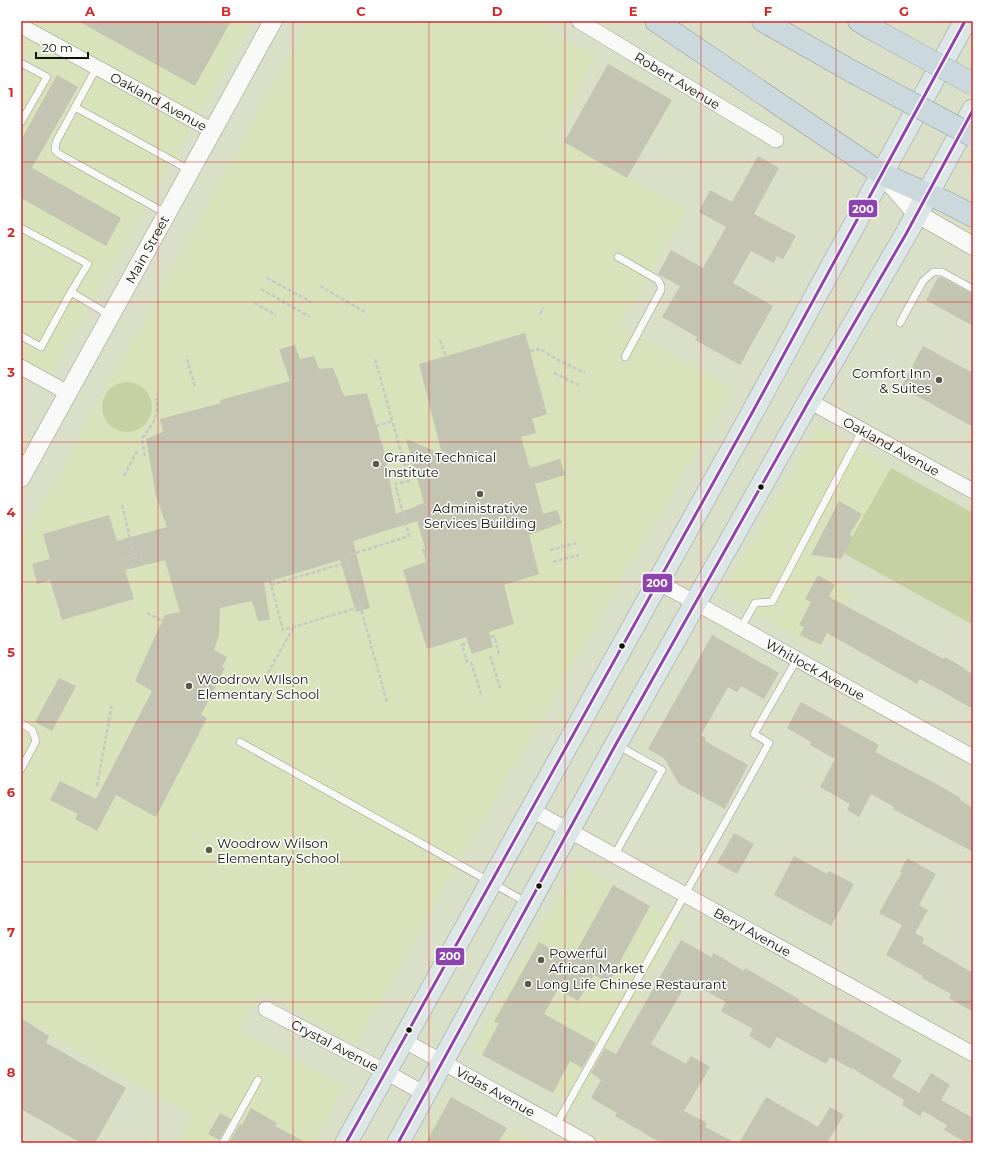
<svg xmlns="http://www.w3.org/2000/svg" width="994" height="1164" font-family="Montserrat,sans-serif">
  <rect width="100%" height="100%" fill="#dae0c8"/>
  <path fill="#d9e3bb" d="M21 21H253L50 377 21 360Z
    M308 21H533L597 55 557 138 687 210 620 326 733 388 449 880 357 1044 267 994 260 996 240 1030 345 1087 313 1143H177L192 1116 49 1036 50 1033 21 1017V541Z
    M818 426 891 468 829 578 853 592 820 650 722 594Z
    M577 864 681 924 577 1108 553 1093 472 1049Z
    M448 1095 534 1143H421Z"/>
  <path fill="#c6d1a3" d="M102 407a25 25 0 1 1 50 0a25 25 0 1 1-50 0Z
    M891 468 973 513V625L843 553Z"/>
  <path fill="#c3c4b1" d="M78 21H231L195 86Z
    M608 64 672 100 627 178 564 142Z
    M57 75 78 87 32 168 121 218 106 246 21 198V140Z
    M758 156 779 168 754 214 796 236 783 259 777 256 774 263 751 251 733 283 773 306 740 365 695 340 697 337 662 317 680 286 658 274 671 250 703 268 726 227 699 212 710 190 732 202Z
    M938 277H941L973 294V326L926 300Z
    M525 333 547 414 532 419 536 433 521 437 530 468 560 459 565 475 535 484 543 514 557 510 562 523 529 535 539 574 504 585 514 624 489 632 493 647 472 654 466 637 427 649 403 570 426 562 422 549 425 548 417 521 353 541 370 608 356 612 340 560 264 583 270 620 258 621 252 601 220 608 219 634 214 650 227 657 222 667 225 668 201 715 207 718 156 817 116 795 97 831 75 819 78 814 50 800 60 781 96 799 152 691 135 681 141 667 165 615 180 612 165 560 125 570 134 599 62 620 50 580 37 584 32 564 50 559 43 534 109 515 117 541 167 527 156 496 146 439 163 432 160 419 221 403 220 400 290 381 279 349 295 345 300 359 314 356 319 369 333 368 344 396 367 393 382 445H383L396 514 424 503 406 439 442 454 419 364Z
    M923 346 973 373V427L901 387Z
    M839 501 862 514 850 534 852 538 841 559 811 555Z
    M818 575 835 585 829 596 833 599 944 659 945 657 964 668V669L973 674V709L920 679 917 684 827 633 821 645 800 635 804 627 799 625 811 602 805 599Z
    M712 635 779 673 764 699 741 686 737 692 728 687 701 735 706 738 705 741 748 765 725 809 679 784 664 758 648 749Z
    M59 678 76 686 52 731 35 722Z
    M801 702 879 745 875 752 933 782 961 798 960 800 973 808V852L893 809 894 807 871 794 859 817 847 810 850 804 820 787 835 759 810 745 811 742 787 728Z
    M734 833 754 844 737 874 717 863Z
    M794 856 827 874 829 871 854 884 831 926 774 895Z
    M907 858 936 874 919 905 928 910 915 933 924 938 922 943 973 973V1012L949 998 951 994 922 978 923 976 886 955 902 925 879 913 902 872H900Z
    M613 885 650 906 609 982 594 975 578 1001 558 989 544 1014 596 1043 582 1068 570 1061 553 1093 482 1055 499 1023 494 1022 509 995 539 942 571 961Z
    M681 940 711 957 714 953 744 971 745 968 799 999 798 1001 902 1060 892 1077 919 1093 931 1073 950 1085 941 1100 973 1118V1143H967L944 1130 947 1125 923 1111 920 1116 902 1105 904 1100 852 1068V1069L830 1057 826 1064 777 1037 770 1049 749 1036 753 1029 721 1011 726 1002 688 981 651 1044 686 1064 691 1056 710 1067 684 1111 707 1123 705 1127 736 1143H661L615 1116 617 1113 591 1098 601 1080 591 1073 605 1048 616 1054Z
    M21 1018 49 1036 46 1043 126 1088 95 1143H81L21 1109Z
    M451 1097 507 1128 498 1143H426Z
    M766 1097 818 1127 830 1107 844 1115 827 1143H739Z
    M251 1108 277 1123 275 1126 307 1143H229L240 1124 242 1125Z
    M220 1113 231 1119 219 1140 208 1134Z"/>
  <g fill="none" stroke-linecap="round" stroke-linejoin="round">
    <g stroke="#959a87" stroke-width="8">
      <path id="service" d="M21 63 47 77 21 122
        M97 67 56 142 55 150 59 154 167 214
        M75 107 191 171
        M21 228 88 264 71 292
        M618 257 658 280 661 286V290L625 357
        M900 323 923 281 933 272H942L973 289
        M21 336 41 347 71 292 111 316
        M741 628 755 603 772 602 862 431
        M21 723 32 730 36 741 21 769
        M240 742 526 902
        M614 856 662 770 617 745
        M556 1125C627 998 699 871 769 743L754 734 797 659
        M223 1143 258 1080"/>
    </g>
    <g stroke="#959a87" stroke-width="16">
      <g id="minor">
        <path id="s1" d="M579 21 776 140"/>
        <path id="s2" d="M21 26 213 131"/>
        <path d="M21 367 68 393"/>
        <path id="s3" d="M809 401 973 491"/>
        <path id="s4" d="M658 582 973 757"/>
        <path id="s5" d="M532 810 973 1054"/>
        <path id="s6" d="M266 1009 386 1072 425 1094"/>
        <path id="s7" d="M403 1040 588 1143"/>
      </g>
    </g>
    <g stroke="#959a87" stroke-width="19">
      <g id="tertiary">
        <path d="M883 175 916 213 973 246"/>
        <path id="s8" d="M21 478 273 21"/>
      </g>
    </g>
    <g stroke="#8f9f9b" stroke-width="23">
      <path id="primary" d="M346 1143 752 413 965 21
        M398 1143 616 744 809 401 906 234 973 110"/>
    </g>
    <g stroke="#8f9f9b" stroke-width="23">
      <path id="motorway" d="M656 21 882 174 946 202 973 216
        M763 21 853 72
        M859 21 876 31"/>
    </g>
    <path stroke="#c6c8c2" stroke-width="2.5" stroke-dasharray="4 2" stroke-linecap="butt" d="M267 278 311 302
      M320 286 365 312
      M261 289 310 317
      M254 303 276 315
      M540 314 543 308
      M440 340 446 356
      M530 351 540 349 560 361 585 373
      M187 359 195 387
      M375 359 409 481 395 484 409 536 346 556 387 702
      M554 373 579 385
      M376 426 393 421
      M145 456 142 439C152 424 160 417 156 398
      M405 465 426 459
      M124 476 137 451
      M122 505 134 555
      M550 550 576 543
      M122 558 143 552
      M553 562 579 555
      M270 581 283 630 360 607
      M271 585 348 562
      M147 613 163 621
      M491 637 494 636 499 654
      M490 656 501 690
      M471 662 481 694
      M467 663 462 645 468 643
      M268 673 293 628
      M97 786 112 704"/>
    <use href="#service" stroke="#f9faf7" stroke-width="7"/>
    <use href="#minor" stroke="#f9faf7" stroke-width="15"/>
    <use href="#tertiary" stroke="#f9faf7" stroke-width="18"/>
    <use href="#primary" stroke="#dde6e7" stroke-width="22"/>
    <use href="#motorway" stroke="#cbd8dd" stroke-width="22"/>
    <g stroke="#8f9f9b" stroke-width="23" stroke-linecap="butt">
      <path id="motorway-bridge" d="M876 31 973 84
        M853 72 973 136"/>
    </g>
    <use href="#motorway-bridge" stroke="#cbd8dd" stroke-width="22"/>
    <g stroke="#fff" stroke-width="6">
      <path id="bus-1" d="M346 1143 752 413 965 21
        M398 1143 616 744 809 401 906 234 973 110"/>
    </g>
    <use href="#bus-1" stroke="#8e44ad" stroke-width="3"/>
  </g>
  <path fill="none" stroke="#d62828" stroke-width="1" stroke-opacity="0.55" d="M158 21V1143M293 21V1143M429 21V1143M565 21V1143M701 21V1143M836 21V1143M21 162H973M21 302H973M21 442H973M21 582H973M21 722H973M21 862H973M21 1002H973"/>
  <g fill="#565b49" stroke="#fff" stroke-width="1.5">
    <circle cx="939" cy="380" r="4"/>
    <circle cx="376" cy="464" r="4"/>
    <circle cx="480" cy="494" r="4"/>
    <circle cx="189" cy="686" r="4"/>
    <circle cx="209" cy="850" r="4"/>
    <circle cx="541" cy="960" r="4"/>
    <circle cx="528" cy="984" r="4"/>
  </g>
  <g fill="#0f1304" stroke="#fff" stroke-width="1.5">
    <circle cx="761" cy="487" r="3.5"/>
    <circle cx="622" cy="646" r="3.5"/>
    <circle cx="539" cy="886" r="3.5"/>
    <circle cx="409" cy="1030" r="3.5"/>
  </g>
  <g text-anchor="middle" stroke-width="3" stroke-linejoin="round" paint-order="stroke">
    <g font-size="13" fill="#0f1304" stroke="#fff">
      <text dy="5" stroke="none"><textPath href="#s1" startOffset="115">Robert Avenue</textPath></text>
      <text dy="5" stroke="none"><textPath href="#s2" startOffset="157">Oakland Avenue</textPath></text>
      <text dy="5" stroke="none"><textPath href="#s8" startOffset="261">Main Street</textPath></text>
      <text dy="5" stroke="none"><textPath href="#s3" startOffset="94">Oakland Avenue</textPath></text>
      <text dy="5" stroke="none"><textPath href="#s4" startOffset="180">Whitlock Avenue</textPath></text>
      <text dy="5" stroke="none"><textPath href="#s5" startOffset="252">Beryl Avenue</textPath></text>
      <text dy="5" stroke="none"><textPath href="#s6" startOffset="78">Crystal Avenue</textPath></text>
      <text dy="5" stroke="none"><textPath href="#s7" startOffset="106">Vidas Avenue</textPath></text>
    </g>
    <g font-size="13" fill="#0f1304" stroke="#fff" text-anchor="start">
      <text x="931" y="378" text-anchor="end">Comfort Inn<tspan x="931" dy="15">&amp; Suites</tspan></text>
      <text x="384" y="462">Granite Technical<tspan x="384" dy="15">Institute</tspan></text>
      <text x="480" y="513" text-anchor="middle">Administrative<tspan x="480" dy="15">Services Building</tspan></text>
      <text x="197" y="684">Woodrow WIlson<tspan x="197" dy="15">Elementary School</tspan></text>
      <text x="217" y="848">Woodrow Wilson<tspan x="217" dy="15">Elementary School</tspan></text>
      <text x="549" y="958">Powerful<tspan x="549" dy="15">African Market</tspan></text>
      <text x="536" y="989">Long Life Chinese Restaurant</text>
    </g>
  </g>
  <g stroke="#fff" stroke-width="1.5">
    <rect x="848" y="199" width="30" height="19" rx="4" fill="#8e44ad"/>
    <rect x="642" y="573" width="31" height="20" rx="4" fill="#8e44ad"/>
    <rect x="435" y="947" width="30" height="19" rx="4" fill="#8e44ad"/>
  </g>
  <g font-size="11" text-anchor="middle" font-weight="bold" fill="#fff">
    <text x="863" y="213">200</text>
    <text x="657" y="587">200</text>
    <text x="450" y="960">200</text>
  </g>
  <rect width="994" height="1164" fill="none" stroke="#ffffff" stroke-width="44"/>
  <path d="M36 52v6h52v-6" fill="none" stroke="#0f1304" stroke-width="2"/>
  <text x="42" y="52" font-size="12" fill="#0f1304" stroke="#ffffff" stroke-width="3" paint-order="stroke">20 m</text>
  <rect x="22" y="22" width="950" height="1120" fill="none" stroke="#d62828" stroke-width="1.5"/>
  <g font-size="13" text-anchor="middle" font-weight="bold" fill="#d62828">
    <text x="90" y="16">A</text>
    <text x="226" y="16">B</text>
    <text x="361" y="16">C</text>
    <text x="497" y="16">D</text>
    <text x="633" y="16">E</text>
    <text x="768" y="16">F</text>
    <text x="904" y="16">G</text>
    <text x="11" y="97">1</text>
    <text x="11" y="237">2</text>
    <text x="11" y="377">3</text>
    <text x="11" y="517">4</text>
    <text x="11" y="657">5</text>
    <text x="11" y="797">6</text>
    <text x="11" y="937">7</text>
    <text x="11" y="1077">8</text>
  </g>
</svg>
